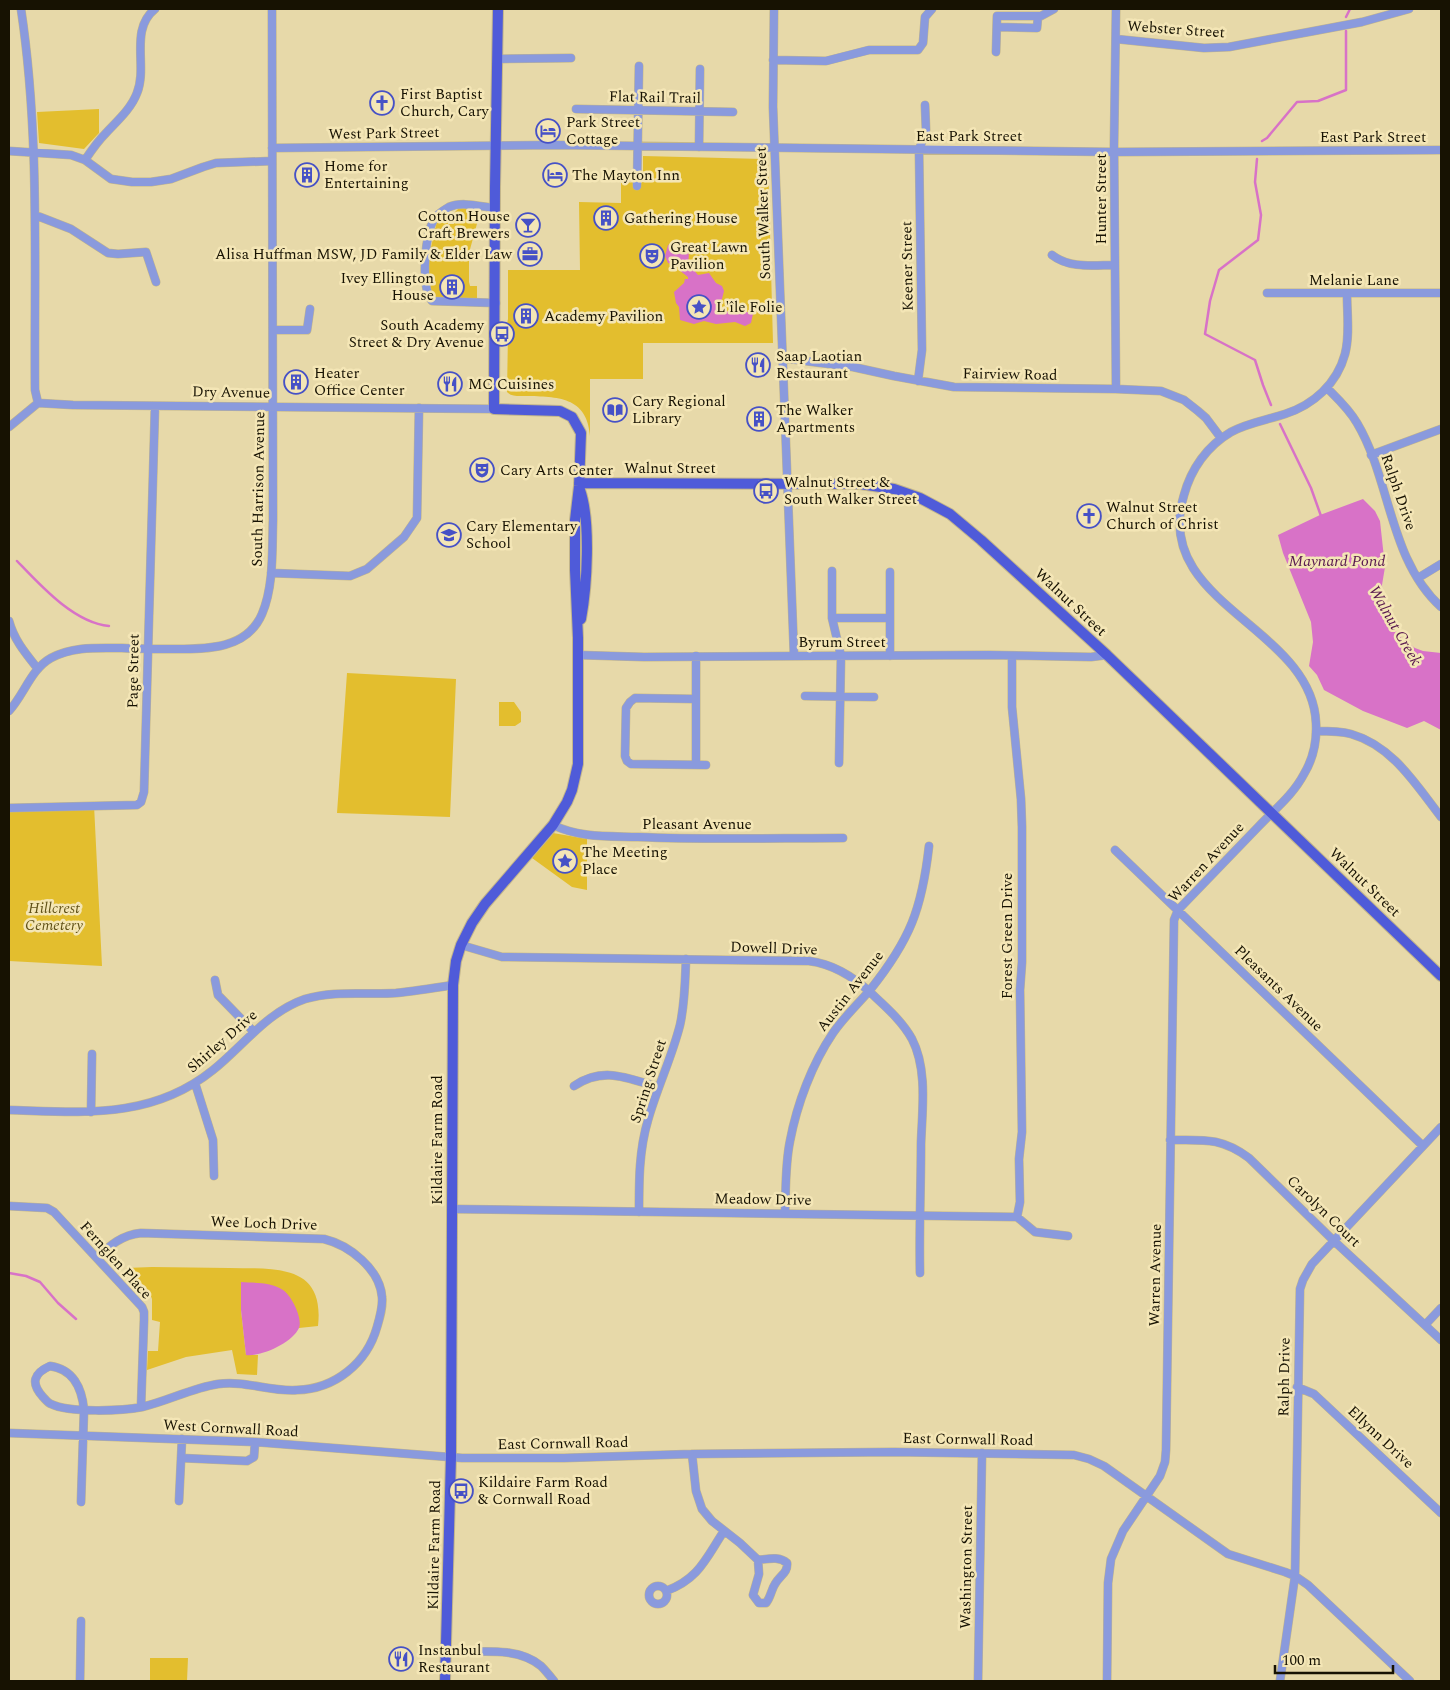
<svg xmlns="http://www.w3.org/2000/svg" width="1450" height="1690" font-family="Spectral,serif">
  <rect width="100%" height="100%" fill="#e7d9a9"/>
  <path fill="#e3be2e" d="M99 109V133L84 149 39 143 37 112Z
    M643 156 768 159 773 343H643V379H590V436C587 396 557 397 526 396 519 396 512 397 507 392L508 333 506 329 508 319V270H580L579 202 621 203V183L643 182Z
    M460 207 481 209 469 253V282L470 286H477V301L432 298 427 265 437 221 443 216 447 217 448 224H454V213Z
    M347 673 456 679 450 817 337 813Z
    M499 702H514L521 712V722L515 726H499Z
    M9 805H94L102 966 9 961Z
    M553 833 587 839V890L572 887 532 858Z
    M152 1267C178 1267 204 1268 229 1268 274 1269 325 1263 318 1326L299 1328V1322L242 1282 241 1310 246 1355H258L257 1375 237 1374 232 1350 186 1357 147 1370 148 1351H158L160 1322 152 1320V1299L149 1291 126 1268Z
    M150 1658H188L187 1681H150Z"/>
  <path fill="#d872c7" d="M675 242C689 242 690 252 688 263L698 275 709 273 716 283 722 286 724 291 720 307C735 319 741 307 753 314L751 323 745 326 735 322 716 324 704 321 694 324 680 320 679 307 676 303 674 292 684 283 685 279H688V277L679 270 680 269 679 267 668 263 665 256 668 245Z
    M1363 499 1375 511 1380 521 1385 567 1382 585 1383 598 1391 623 1400 637 1415 648 1423 651 1441 653V730L1424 721 1407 728 1363 711 1324 690 1317 675 1309 666 1313 642 1311 622 1283 553 1278 535 1320 515Z
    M241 1282C254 1283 272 1282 283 1290 291 1295 303 1318 299 1328 292 1343 261 1357 246 1355L241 1310Z"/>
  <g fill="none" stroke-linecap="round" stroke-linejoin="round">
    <path stroke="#d872c7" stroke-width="2.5" d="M1346 17 1350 9
      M1262 141 1267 138 1297 102 1318 101 1346 90V31
      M1257 159 1255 182 1261 215 1258 240 1219 270 1210 301 1205 334 1255 360 1263 385 1271 405
      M1280 424 1311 488 1321 516
      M17 561C40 585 74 623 109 626
      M9 1273 26 1276 40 1282 58 1303 76 1319"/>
    <g stroke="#c2b58b" stroke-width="9">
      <path id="minor" d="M21 9C40 135 34 263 35 390L38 403
        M774 9 773 107 794 655
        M997 27 1037 28 1038 16
        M1116 39 1204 48 1229 47 1362 22 1409 9
        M996 52 997 16H1041L1054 9
        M497 59 571 58
        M773 60 826 61 869 50H918L923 43 925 17 932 9
        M576 109 733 112
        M699 147 700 69
        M272 148 556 145 1114 152 1441 150
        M9 151 71 155 85 160 111 179 132 182H151L171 179 203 167 216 163 272 161
        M85 160C91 151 98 141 106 133 117 121 131 109 137 93 148 66 129 30 155 9
        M637 186 639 66
        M495 208C481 207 463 201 449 207 444 210 437 214 434 219 425 236 420 286 432 301L496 303
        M35 215 71 229 108 253 118 254 146 252 156 282
        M1052 255C1070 269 1094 265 1115 265
        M1267 293H1441
        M273 330H307L310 309
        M782 358 853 367 894 376 954 387 1116 389 1161 391 1184 400 1198 411 1206 418 1221 438
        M918 381 922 350 919 150 926 130 925 105
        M1327 388C1338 399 1349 409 1357 423 1391 480 1389 560 1441 607
        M1116 389 1114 145 1116 9
        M38 403 73 405 494 409
        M9 427 38 403
        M1371 455 1441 429
        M832 571V618L841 656 839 763
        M890 572V656
        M271 573 350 576 367 569 404 537 417 518 419 408
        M1418 578 1441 564
        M832 618H890
        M9 621C14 640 26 654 38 669
        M578 655 644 657 989 655 1091 657 1107 655
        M696 656V764
        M1012 656V707L1021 799 1022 827V962L1020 990 1022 1132 1019 1159 1020 1202 1017 1217
        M805 696 874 697
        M696 699 635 698 630 702 626 708 625 756 627 761 631 764 706 765
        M9 711C24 695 31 669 51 658 73 646 98 648 122 648 140 649 158 649 176 649 208 649 247 649 262 614 274 586 272 550 273 520L272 9
        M1316 731C1328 731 1340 731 1351 734 1393 746 1416 785 1441 817
        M9 808 137 805 141 802 144 792 155 406
        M553 825C580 838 608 836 638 837 706 840 775 838 843 838
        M1115 850 1423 1146
        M461 945 502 957 809 961C833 964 854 977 872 994 886 1007 902 1021 912 1039 928 1070 922 1111 921 1144 921 1187 919 1230 920 1273
        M215 980 218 995 254 1032
        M195 1083 213 1140 214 1176
        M574 1086C603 1066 627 1078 658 1087
        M9 1110C82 1112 151 1120 213 1070 243 1046 267 1012 305 999 334 990 366 995 396 993 415 991 434 988 453 985
        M91 1112 92 1054
        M1170 1140C1203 1140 1221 1137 1249 1158L1334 1241 1441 1340
        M9 1206 47 1208 54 1212 142 1307 144 1312V1320L141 1407
        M451 1209 1017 1217 1035 1232 1068 1236
        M639 1212C639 1181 639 1150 648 1120 657 1088 672 1057 680 1025 685 1003 685 982 686 959
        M785 1213C786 1189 785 1165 790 1141 797 1104 812 1064 833 1033 844 1017 858 1004 870 990 910 940 922 909 929 846
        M1425 1325 1441 1308
        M1297 1387 1314 1394 1441 1513
        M9 1433 255 1442 462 1458H564L692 1454 894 1452 1074 1455 1089 1459 1104 1466 1228 1554 1285 1572 1295 1576 1308 1585 1410 1681
        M692 1454 696 1491 702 1509 712 1521 740 1543 758 1560C768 1559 779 1556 787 1563 788 1573 780 1575 775 1584 771 1590 771 1597 766 1603H759L753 1595 759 1574 758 1560
        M181 1458 247 1461 254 1457 255 1442
        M179 1501 182 1439
        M81 1502 84 1410C82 1388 73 1369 50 1366 34 1373 30 1383 43 1397 45 1399 48 1403 51 1404 69 1413 122 1411 142 1407 168 1401 192 1388 218 1384 244 1380 271 1392 297 1390 335 1389 367 1363 377 1327 380 1317 383 1307 382 1297 380 1269 349 1245 324 1239L141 1233C122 1235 110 1245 97 1258
        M649 1595a9 9 0 1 1 18 0a9 9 0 1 1-18 0Z
        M666 1591C699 1579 706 1558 724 1531
        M446 1652C476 1653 516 1645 541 1666 546 1671 550 1676 554 1681
        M80 1681 81 1621
        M978 1681 982 1453
        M1107 1681 1108 1583 1111 1559 1123 1531 1160 1476 1165 1462 1166 1450 1174 920 1178 910C1205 882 1232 854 1259 826 1275 809 1293 795 1304 774 1313 759 1317 741 1316 723 1312 626 1151 604 1184 495 1191 469 1207 446 1231 432 1247 423 1267 420 1285 414 1313 405 1337 384 1345 354 1350 335 1347 314 1347 294
        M1280 1681 1295 1576 1300 1289 1303 1280 1312 1264 1441 1127"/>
    </g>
    <g stroke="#c2b58b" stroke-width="12">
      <path id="major" d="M579 483 860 484 894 489 920 498 950 514 981 540 1107 655 1441 976
        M580 490C591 521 587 587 581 619
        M445 1681 451 1456 453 985 456 961 461 945 472 923 485 904 553 825 567 802 572 790 578 764V638L575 570V520L579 486 581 433 572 417 560 411 494 409 495 187 498 9"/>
    </g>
    <use href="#minor" stroke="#8a9add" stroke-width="8"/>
    <use href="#major" stroke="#4f5bd9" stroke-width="10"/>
  </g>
  <defs>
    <g id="church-ring" transform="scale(1.25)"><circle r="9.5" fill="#f4e6b6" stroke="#4651c6" stroke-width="1.5"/><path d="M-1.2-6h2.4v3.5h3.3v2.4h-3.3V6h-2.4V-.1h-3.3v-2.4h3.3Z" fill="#4651c6"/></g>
    <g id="hotel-ring" transform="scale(1.25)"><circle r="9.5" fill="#f4e6b6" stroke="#4651c6" stroke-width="1.5"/><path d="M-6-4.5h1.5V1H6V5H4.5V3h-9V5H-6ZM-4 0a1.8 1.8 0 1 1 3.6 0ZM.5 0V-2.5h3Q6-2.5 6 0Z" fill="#4651c6"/></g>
    <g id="building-ring" transform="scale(1.25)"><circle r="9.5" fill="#f4e6b6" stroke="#4651c6" stroke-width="1.5"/><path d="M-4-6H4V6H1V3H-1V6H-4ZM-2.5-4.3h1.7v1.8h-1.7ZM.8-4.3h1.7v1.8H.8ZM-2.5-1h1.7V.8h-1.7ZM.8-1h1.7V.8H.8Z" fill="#4651c6"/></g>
    <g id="bar-ring" transform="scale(1.25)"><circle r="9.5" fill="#f4e6b6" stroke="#4651c6" stroke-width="1.5"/><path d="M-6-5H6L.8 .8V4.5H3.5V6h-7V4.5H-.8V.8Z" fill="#4651c6"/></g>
    <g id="office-ring" transform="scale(1.25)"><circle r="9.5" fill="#f4e6b6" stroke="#4651c6" stroke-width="1.5"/><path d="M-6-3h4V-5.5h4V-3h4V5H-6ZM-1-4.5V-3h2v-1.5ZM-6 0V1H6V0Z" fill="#4651c6"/></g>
    <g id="theatre-ring" transform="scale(1.25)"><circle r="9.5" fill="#f4e6b6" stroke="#4651c6" stroke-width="1.5"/><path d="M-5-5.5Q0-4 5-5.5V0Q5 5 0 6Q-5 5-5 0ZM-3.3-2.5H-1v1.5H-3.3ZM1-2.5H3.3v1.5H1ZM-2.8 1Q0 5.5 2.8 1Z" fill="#4651c6"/></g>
    <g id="sight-ring" transform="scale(1.25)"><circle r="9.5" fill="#f4e6b6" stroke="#4651c6" stroke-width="1.5"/><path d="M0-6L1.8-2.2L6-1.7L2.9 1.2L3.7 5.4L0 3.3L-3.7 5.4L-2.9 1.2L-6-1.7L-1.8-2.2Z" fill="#4651c6"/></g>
    <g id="bus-ring" transform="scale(1.25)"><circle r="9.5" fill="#f4e6b6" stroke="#4651c6" stroke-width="1.5"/><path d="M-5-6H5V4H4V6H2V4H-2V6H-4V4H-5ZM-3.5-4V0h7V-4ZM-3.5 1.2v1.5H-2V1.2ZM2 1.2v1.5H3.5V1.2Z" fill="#4651c6"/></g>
    <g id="restaurant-ring" transform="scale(1.25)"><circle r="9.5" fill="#f4e6b6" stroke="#4651c6" stroke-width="1.5"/><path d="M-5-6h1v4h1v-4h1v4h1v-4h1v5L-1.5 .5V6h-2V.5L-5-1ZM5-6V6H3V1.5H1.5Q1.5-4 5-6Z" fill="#4651c6"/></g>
    <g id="library-ring" transform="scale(1.25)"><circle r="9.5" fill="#f4e6b6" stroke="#4651c6" stroke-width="1.5"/><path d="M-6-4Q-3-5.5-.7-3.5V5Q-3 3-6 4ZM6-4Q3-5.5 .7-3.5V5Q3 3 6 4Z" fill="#4651c6"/></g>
    <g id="school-ring" transform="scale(1.25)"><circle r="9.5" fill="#f4e6b6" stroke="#4651c6" stroke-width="1.5"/><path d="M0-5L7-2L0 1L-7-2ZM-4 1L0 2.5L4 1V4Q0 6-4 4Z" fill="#4651c6"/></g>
  </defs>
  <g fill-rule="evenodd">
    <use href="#church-ring" x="382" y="103"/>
    <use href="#hotel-ring" x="548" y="131"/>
    <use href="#building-ring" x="307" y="175"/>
    <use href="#hotel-ring" x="555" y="175"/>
    <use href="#building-ring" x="606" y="218"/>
    <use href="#bar-ring" x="528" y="225"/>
    <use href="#office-ring" x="530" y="254"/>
    <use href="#theatre-ring" x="652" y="256"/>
    <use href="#building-ring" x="452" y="287"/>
    <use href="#sight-ring" x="699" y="307"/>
    <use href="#building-ring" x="526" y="316"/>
    <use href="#bus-ring" x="502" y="334"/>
    <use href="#restaurant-ring" x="758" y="365"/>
    <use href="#building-ring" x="296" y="382"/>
    <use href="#restaurant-ring" x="450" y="384"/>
    <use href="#library-ring" x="615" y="410"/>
    <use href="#building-ring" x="759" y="419"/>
    <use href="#theatre-ring" x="482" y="470"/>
    <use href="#bus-ring" x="766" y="491"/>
    <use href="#church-ring" x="1089" y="516"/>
    <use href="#school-ring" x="449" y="535"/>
    <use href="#sight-ring" x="565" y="861"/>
    <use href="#bus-ring" x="461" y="1491"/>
    <use href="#restaurant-ring" x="401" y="1659"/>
  </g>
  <g text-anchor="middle" stroke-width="5" stroke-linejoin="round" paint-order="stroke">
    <g font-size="15" fill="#171202" stroke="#f4e6b6">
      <text transform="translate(1176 29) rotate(4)" y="5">Webster Street</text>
      <text transform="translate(655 97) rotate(1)" y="5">Flat Rail Trail</text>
      <text transform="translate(384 133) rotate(-1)" y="5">West Park Street</text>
      <text x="969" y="141">East Park Street</text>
      <text x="1373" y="142">East Park Street</text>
      <text transform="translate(1101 199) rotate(-90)" y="5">Hunter Street</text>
      <text transform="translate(763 213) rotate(-92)" y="5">South Walker Street</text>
      <text transform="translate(907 266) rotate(-91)" y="5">Keener Street</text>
      <text x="1354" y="285">Melanie Lane</text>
      <text transform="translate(1010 374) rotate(1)" y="5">Fairview Road</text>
      <text transform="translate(231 392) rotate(1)" y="5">Dry Avenue</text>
      <text x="670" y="473">Walnut Street</text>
      <text transform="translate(258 489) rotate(-89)" y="5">South Harrison Avenue</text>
      <text transform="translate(1399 492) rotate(71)" y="5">Ralph Drive</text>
      <text transform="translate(1071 602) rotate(43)" y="5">Walnut Street</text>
      <text x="842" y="647">Byrum Street</text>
      <text transform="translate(133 671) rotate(-89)" y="5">Page Street</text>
      <text x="697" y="829">Pleasant Avenue</text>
      <text transform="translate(1206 862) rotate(-47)" y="5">Warren Avenue</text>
      <text transform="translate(1365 882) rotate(44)" y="5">Walnut Street</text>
      <text transform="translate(1007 936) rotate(-90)" y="5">Forest Green Drive</text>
      <text transform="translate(774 948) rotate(2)" y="5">Dowell Drive</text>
      <text transform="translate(1279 988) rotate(44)" y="5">Pleasants Avenue</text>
      <text transform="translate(850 991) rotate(-52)" y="5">Austin Avenue</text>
      <text transform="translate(222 1041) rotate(-41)" y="5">Shirley Drive</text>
      <text transform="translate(648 1081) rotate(-72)" y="5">Spring Street</text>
      <text transform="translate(437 1140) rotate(-90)" y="5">Kildaire Farm Road</text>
      <text transform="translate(763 1199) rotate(1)" y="5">Meadow Drive</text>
      <text transform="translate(1324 1211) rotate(44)" y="5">Carolyn Court</text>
      <text transform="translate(264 1223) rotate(2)" y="5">Wee Loch Drive</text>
      <text transform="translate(116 1260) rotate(48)" y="5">Fernglen Place</text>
      <text transform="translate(1155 1275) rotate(-89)" y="5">Warren Avenue</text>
      <text transform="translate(1284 1377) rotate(-89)" y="5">Ralph Drive</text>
      <text transform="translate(231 1428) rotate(3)" y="5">West Cornwall Road</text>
      <text transform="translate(1381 1437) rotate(43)" y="5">Ellynn Drive</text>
      <text transform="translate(968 1439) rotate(1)" y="5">East Cornwall Road</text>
      <text transform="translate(563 1443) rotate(-1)" y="5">East Cornwall Road</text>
      <text transform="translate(434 1545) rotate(-89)" y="5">Kildaire Farm Road</text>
      <text transform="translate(966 1567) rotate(-89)" y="5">Washington Street</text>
    </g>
    <g font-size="15" fill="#171202" stroke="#f4e6b6" text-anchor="start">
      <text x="400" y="99">First Baptist<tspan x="400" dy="17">Church, Cary</tspan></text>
      <text x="566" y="127">Park Street<tspan x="566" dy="17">Cottage</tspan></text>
      <text x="324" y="171">Home for<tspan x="324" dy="17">Entertaining</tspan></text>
      <text x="572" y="180">The Mayton Inn</text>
      <text x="510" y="221" text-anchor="end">Cotton House<tspan x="510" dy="17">Craft Brewers</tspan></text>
      <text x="624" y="223">Gathering House</text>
      <text x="670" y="252">Great Lawn<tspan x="670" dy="17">Pavilion</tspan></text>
      <text x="512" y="259" text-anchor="end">Alisa Huffman MSW, JD Family &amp; Elder Law</text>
      <text x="434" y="283" text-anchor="end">Ivey Ellington<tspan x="434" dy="17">House</tspan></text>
      <text x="716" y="312">L'île Folie</text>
      <text x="544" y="321">Academy Pavilion</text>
      <text x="484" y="330" text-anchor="end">South Academy<tspan x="484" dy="17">Street &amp; Dry Avenue</tspan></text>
      <text x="776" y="361">Saap Laotian<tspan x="776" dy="17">Restaurant</tspan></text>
      <text x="314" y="378">Heater<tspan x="314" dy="17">Office Center</tspan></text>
      <text x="468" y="389">MC Cuisines</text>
      <text x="632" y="406">Cary Regional<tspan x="632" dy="17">Library</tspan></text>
      <text x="776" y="415">The Walker<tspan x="776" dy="17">Apartments</tspan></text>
      <text x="500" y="475">Cary Arts Center</text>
      <text x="784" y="487">Walnut Street &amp;<tspan x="784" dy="17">South Walker Street</tspan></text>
      <text x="1106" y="512">Walnut Street<tspan x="1106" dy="17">Church of Christ</tspan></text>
      <text x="466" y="531">Cary Elementary<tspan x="466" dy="17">School</tspan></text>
      <text x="582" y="857">The Meeting<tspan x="582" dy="17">Place</tspan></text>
      <text x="478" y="1487">Kildaire Farm Road<tspan x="478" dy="17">&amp; Cornwall Road</tspan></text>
      <text x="418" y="1655">Instanbul<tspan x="418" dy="17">Restaurant</tspan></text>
    </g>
    <g font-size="15" font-style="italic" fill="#605117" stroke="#f4e6b6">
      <text x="54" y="913">Hillcrest<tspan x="54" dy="17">Cemetery</tspan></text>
    </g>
    <g font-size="16" font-style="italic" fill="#58184f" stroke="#f4e6b6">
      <text x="1337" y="566">Maynard Pond</text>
      <text transform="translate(1396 625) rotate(60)" y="6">Walnut Creek</text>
    </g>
  </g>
  <rect width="1450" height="1690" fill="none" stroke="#171202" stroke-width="20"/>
  <path d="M1275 1665v8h118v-8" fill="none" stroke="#171202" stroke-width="2.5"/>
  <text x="1282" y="1665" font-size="15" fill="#171202" stroke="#f4e6b6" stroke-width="4" paint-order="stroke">100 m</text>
</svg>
